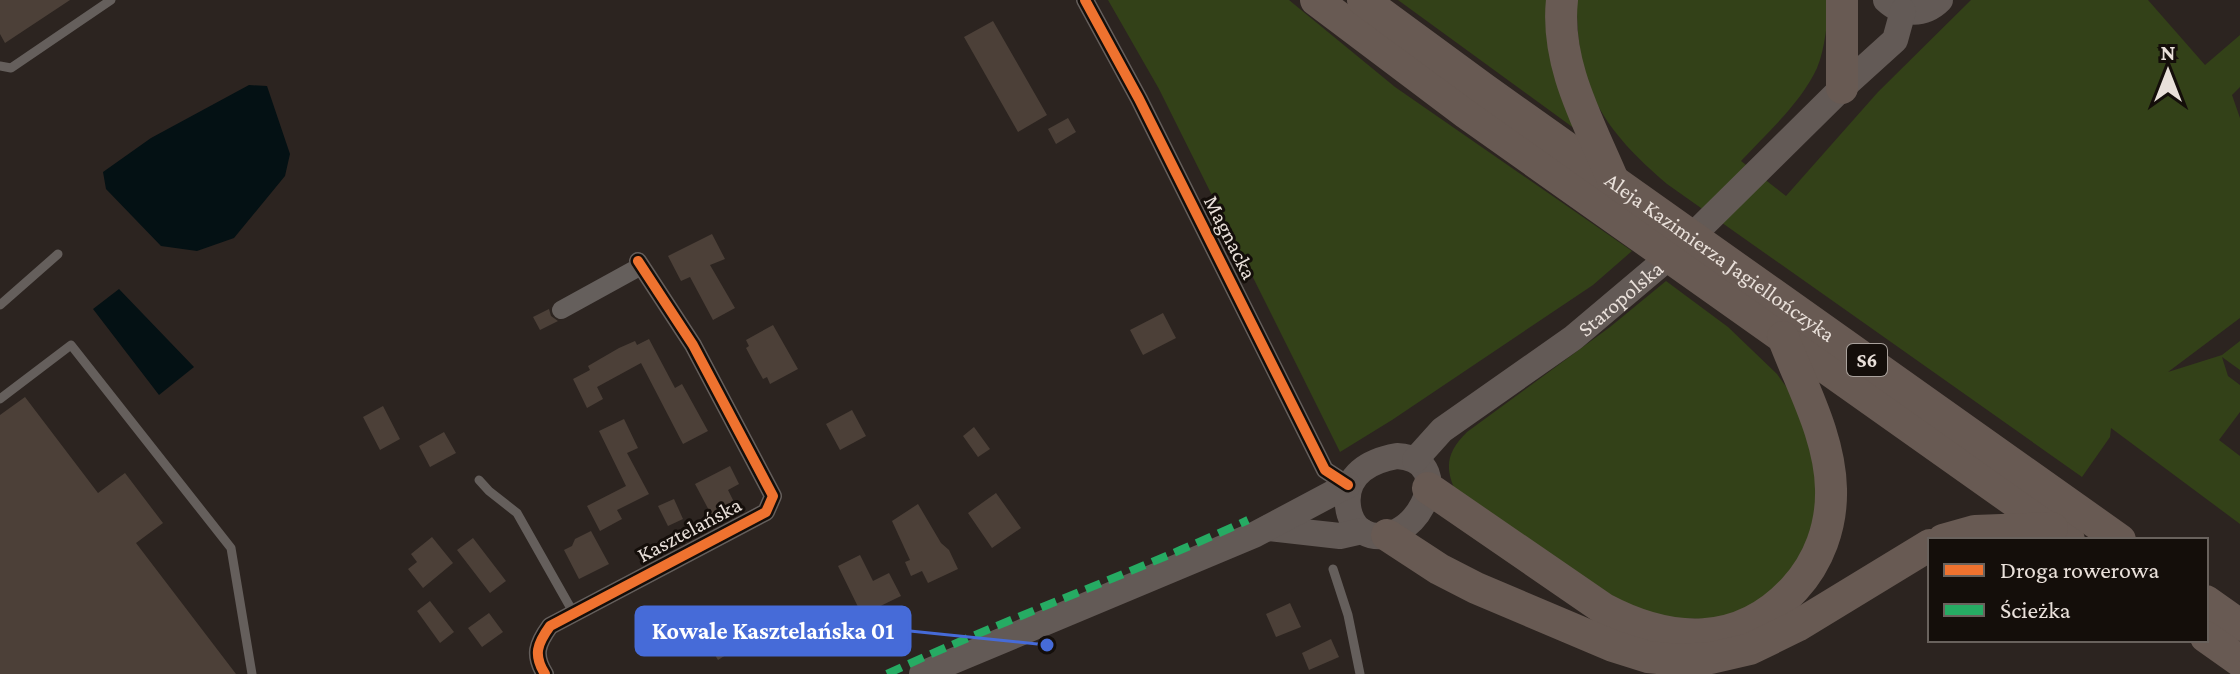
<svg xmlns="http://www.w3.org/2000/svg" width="2240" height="674" font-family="'Crimson Pro',serif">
  <rect width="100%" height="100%" fill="#2c2420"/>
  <path fill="#334118" d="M1108 0H1289L1395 87 1632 251 1593 285 1392 420 1340 452 1159 89Z
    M1398 0H1549L1582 134Z
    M1577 0H1831C1826 22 1826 47 1817 68 1801 103 1767 133 1741 161L1786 196 1878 92 1971 0H2148L2205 65 2240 35V87L2232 95 2240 118V318L2168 372 2222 355 2240 341V370L2222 357 2228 376 2240 385V412L2219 440 2240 456V524L2111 428 2110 437 2082 477 1667 184C1602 128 1576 88 1577 0Z
    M1666 281 1728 327 1777 374 1798 403 1822 491 1804 562 1737 620 1644 617 1456 492C1444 467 1447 452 1467 432L1610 327Z"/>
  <path fill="#041114" d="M249 85 267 86 290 154 285 176 234 238 197 251 161 246 106 189 103 172 151 138Z
    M119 289 194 367 159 395 93 309Z"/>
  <path fill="#4c4038" d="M0 0H70L5 43 0 34Z
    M993 21 1047 115 1018 132 964 37Z
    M1068 118 1076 132 1056 144 1048 129Z
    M712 234 725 259 710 265 735 308 713 320 690 277 681 281 668 256Z
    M549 309 551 316 558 321 540 330 533 317Z
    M1163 313 1176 338 1143 355 1130 330Z
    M773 325 798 369 770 384 767 377 763 379 754 363 746 348 749 346 746 340Z
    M649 339 675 388 682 384 708 431 683 444 641 363 597 387 603 399 587 408 573 379 590 370 588 366 619 348 635 341 637 345Z
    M25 397 98 493 125 473 163 523 136 543 236 674H0V415Z
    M383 406 400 439 380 450 363 417Z
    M852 410 866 436 840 450 826 424Z
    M624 419 638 448 627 453 649 494 617 510 622 519 600 531 587 506 626 486 599 431Z
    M974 427 990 449 978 457 963 436Z
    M444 432 456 453 430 467 419 446Z
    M730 466 739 484 728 490 735 504 712 516 695 484Z
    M996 493 1021 528 992 548 968 513Z
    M674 499 683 519 668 526 658 506Z
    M918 504 941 543 949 550 958 569 928 583 922 571 911 576 905 562 910 560 892 521Z
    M591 531 609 564 579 579 564 550 572 546 575 539Z
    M432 537 453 563 423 588 408 569 417 562 411 554Z
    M473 538 506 581 490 593 457 550Z
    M860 555 873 581 889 573 901 596 862 615 838 566Z
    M430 601 454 632 440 643 417 611Z
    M1290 603 1301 627 1276 637 1266 614Z
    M746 609 759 630 738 643 740 646 718 660 700 631 722 617 725 622Z
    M489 613 503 632 482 647 468 628Z
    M1331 639 1339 657 1309 670 1302 653Z"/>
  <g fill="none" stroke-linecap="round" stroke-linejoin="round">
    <path stroke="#655f5c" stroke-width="9" d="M0 66 11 68 111 0
      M0 305 58 254
      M0 399 71 345 231 548 252 674
      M479 480 489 491 517 513 573 612
      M1333 569 1348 615 1360 674"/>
    <path stroke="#655f5c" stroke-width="18" d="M1085 0 1139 99 1325 470 1348 485
      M561 310 641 266
      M545 674C533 655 537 644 550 626L766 512 773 496 693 345 638 261"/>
    <g stroke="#635a56" stroke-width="26">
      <path d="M1886 0C1902 15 1924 16 1940 0"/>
      <path d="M1397 456C1464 460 1410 557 1363 532 1354 527 1349 516 1348 506 1344 475 1369 461 1397 456Z"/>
      <path id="s1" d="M1415 460 1442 430 1573 338 1682 246 1842 88 1895 40 1903 11"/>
      <path d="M1268 528 1340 536 1362 531"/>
      <path d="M922 674 1254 535 1348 485"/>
    </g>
    <g stroke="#685a53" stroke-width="32">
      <path d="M1316 0 1466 113 2069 540"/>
      <path id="s2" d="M1363 0 1484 89 2120 540"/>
      <path d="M1562 0C1555 64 1589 123 1613 180"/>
      <path d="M1842 88V0"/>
      <path d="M1428 488 1604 609C1670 644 1740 648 1794 589 1819 562 1832 526 1831 489 1830 436 1801 385 1783 337"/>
      <path d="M1387 535 1439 569 1476 588 1613 646 1648 657 1677 660 1711 658 1750 649 1797 626 1930 545"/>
      <path d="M1943 540 1975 531 2052 528"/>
      <path d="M2206 601 2240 625"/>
      <path d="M2206 637 2240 661"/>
    </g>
    <path stroke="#26ab63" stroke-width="8" stroke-dasharray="16 8" stroke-linecap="butt" d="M887 674C1005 619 1129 575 1248 520"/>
    <g stroke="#140e0a" stroke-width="15">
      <path id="cycleway" d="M1085 0 1139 99 1325 470 1348 485
        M545 674C533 655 537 644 550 626L766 512 773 496 693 345 638 261"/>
    </g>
    <use href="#cycleway" stroke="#ef722f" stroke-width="10"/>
  </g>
  <g text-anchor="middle" stroke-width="6" stroke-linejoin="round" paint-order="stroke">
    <rect fill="#140e0a" stroke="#a9a19c" stroke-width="2" x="1847" y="344" width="40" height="32" rx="6"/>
    <g font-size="20" font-weight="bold" fill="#e9e0da">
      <text x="1867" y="367">S6</text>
    </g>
    <g font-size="22" fill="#e9e0da" stroke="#140e0a">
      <text transform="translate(1231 237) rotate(63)" y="8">Magnacka</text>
      <text dy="8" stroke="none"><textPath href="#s2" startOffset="440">Aleja Kazimierza Jagiellończyka</textPath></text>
      <text dy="8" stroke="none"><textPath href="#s1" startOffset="262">Staropolska</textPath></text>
      <text transform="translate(689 529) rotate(-28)" y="8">Kasztelańska</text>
    </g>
  </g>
  <path fill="none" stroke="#466bd8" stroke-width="3" d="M1047 645L910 631"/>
  <circle fill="#466bd8" stroke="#140e0a" stroke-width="3" cx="1047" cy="645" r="8"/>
  <rect fill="#466bd8" stroke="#466bd8" stroke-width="3" x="636" y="607" width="274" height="48" rx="8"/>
  <g font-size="24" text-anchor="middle" font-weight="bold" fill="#fff">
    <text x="773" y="639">Kowale Kasztelańska 01</text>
  </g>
  <rect x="1928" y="538" width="280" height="104" fill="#140e0a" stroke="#69625d" stroke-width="2"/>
  <rect x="1944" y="564" width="40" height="12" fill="#ef722f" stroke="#69625d" stroke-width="2"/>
  <text x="2000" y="578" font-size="24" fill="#e9e0da">Droga rowerowa</text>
  <rect x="1944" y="604" width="40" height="12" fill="#26ab63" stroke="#69625d" stroke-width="2"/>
  <text x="2000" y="618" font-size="24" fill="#e9e0da">Ścieżka</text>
  <g transform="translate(2168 72)" stroke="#140e0a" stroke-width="6" paint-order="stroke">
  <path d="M0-6L14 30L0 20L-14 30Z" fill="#e9e0da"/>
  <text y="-12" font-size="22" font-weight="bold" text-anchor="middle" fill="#e9e0da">N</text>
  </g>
</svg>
